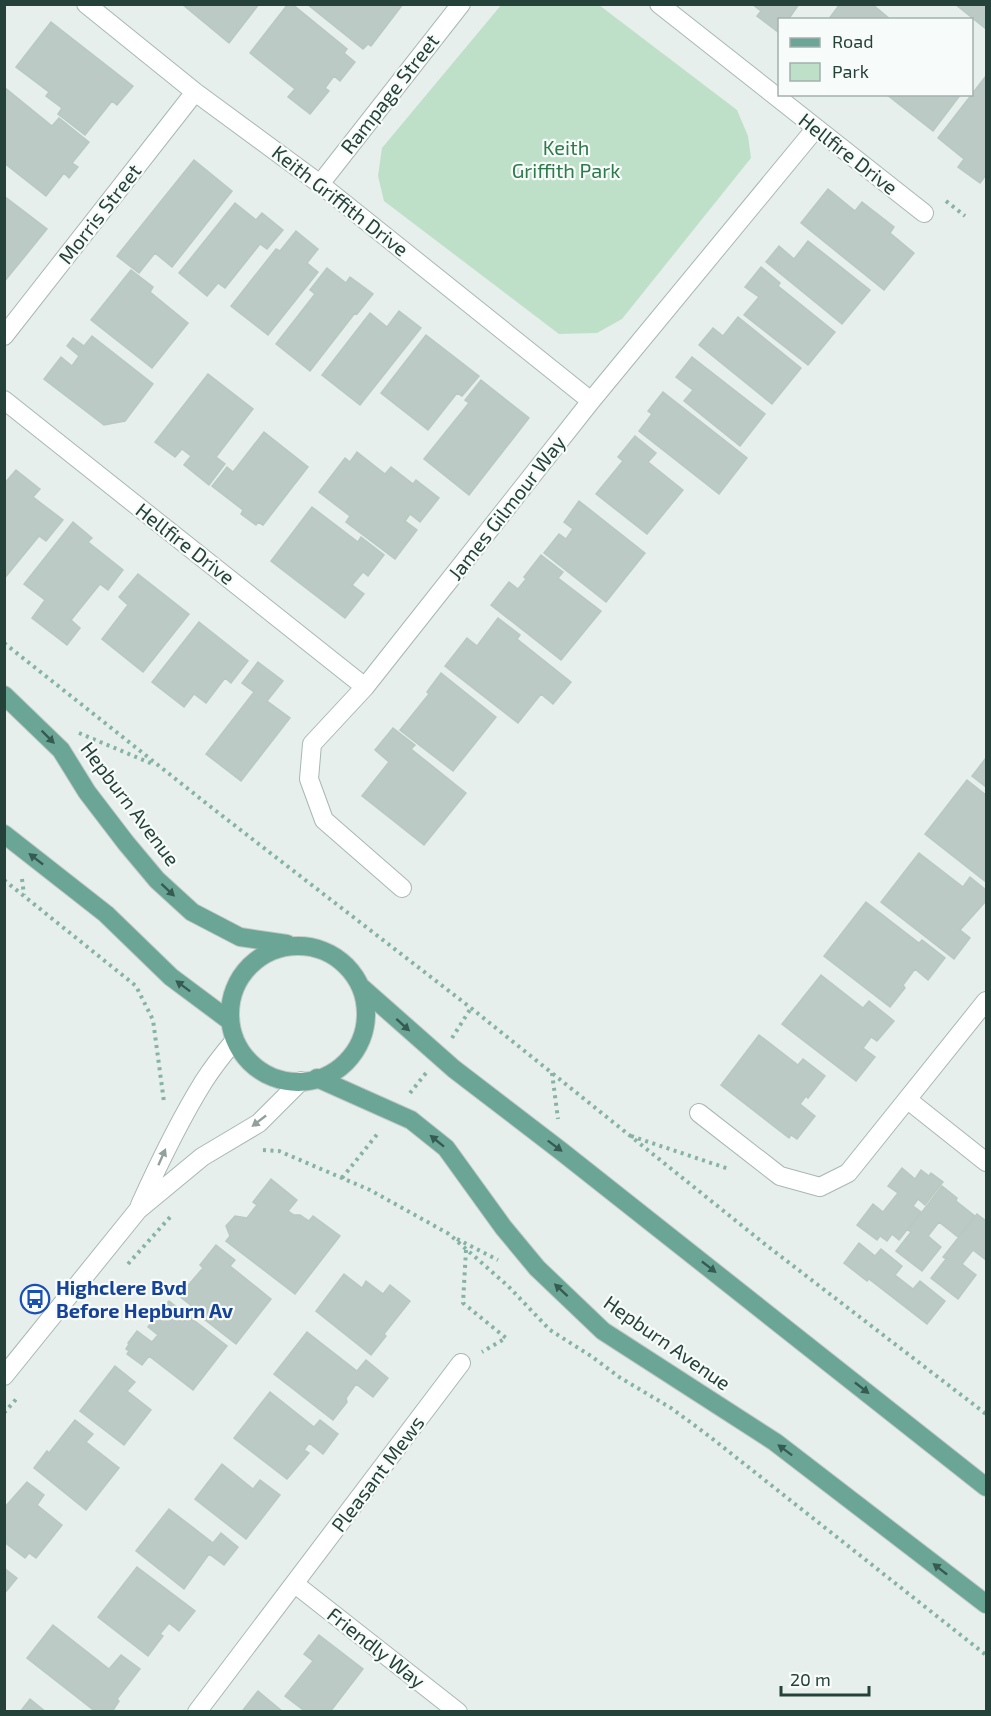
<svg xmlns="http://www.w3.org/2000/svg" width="991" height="1716" font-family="'Exo 2',sans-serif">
  <rect width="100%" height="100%" fill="#e6efeb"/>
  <path fill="#bfe0c8" d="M502 4 599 5 737 110 748 136 751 158 622 319 597 333 559 334 384 201 378 176 382 148Z"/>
  <path fill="#bbcac4" stroke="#b8c9c2" stroke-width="1.5" d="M182 4H259L229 43Z
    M288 4H292L347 49 344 53 355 62 340 81 334 76 325 88 329 91 310 114 288 97 295 89 250 53Z
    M307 4H403L371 46 368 44 363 49Z
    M752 4H799L788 20H780V30L778 32 757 16 761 11Z
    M840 4H872L891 20H828Z
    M955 4H986V29Z
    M51 22 133 86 117 105 112 101 85 135 58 114 62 108 46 96 49 92 16 67Z
    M986 76V175L980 183 958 167 964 159 938 138Z
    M4 87 52 126 59 118 89 142 72 163 78 167 69 178 64 173 46 196 4 163Z
    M886 94H961L933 131Z
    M194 160 232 191 172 267 155 253 139 273 117 256Z
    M828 189 855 211 862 202 894 227 890 233 914 253 884 290 801 223Z
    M4 196 47 229 4 282Z
    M235 203 256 220 262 213 283 230 267 249 260 244 225 288 218 283 207 296 179 273Z
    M296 231 318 249 307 263 318 272 268 335 231 306 276 249 280 251Z
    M808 241 870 290 842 324 766 262 779 246 794 259Z
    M761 267 780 283 778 286 835 332 808 365 744 315 759 297 745 287Z
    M327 268 346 283 350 277 373 294 357 314 355 313 310 371 276 344 315 294 310 290Z
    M131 270 153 287 150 292 188 323 152 368 91 320Z
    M399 311 421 328 360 405 322 375 370 313 387 327Z
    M738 317 801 368 772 404 699 345 713 328 723 336Z
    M426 335 479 376 462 396 457 393 428 430 381 393Z
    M92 336 153 384 125 421 104 425 44 379 61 357 72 366 79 356 67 346 73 338 84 346Z
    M692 357 765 414 740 446 684 401 693 390 676 377Z
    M208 374 253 409 216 457 225 464 209 485 184 465 191 456 182 449 175 457 155 442Z
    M481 380 529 418 469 495 424 459 469 403 465 400Z
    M663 392 747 458 719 494 639 431 652 414 648 411Z
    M264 432 308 467 263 525 258 522 256 525 241 514 243 510 212 486 227 467 233 472Z
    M635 436 656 453 648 462 683 490 647 534 596 494 623 461 618 457Z
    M357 452 385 474 391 467 413 484 416 480 439 498 420 522 410 514 405 521 417 530 395 559 346 522 350 516 319 492 345 458 350 462Z
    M16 470 40 489 33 497 63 520 46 541 39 536 4 579V484Z
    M579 501 645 553 606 602 544 553 559 534 566 539 573 529 564 522Z
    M312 507 358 542 361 537 384 555 368 576 363 572 352 585 364 594 345 618 271 561Z
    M73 522 92 538 88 542 123 570 108 590 100 584 71 620 80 628 67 645 32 618 45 600 24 584Z
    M541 555 563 572 558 578 601 611 561 660 491 605 509 582 518 589 526 579 524 577Z
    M138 574 189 614 143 672 102 639 128 605 119 597Z
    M498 618 520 635 517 639 571 682 553 704 541 694 518 723 445 666 467 638 477 646Z
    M199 622 248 661 231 683 225 678 206 703 194 694 184 707 152 682Z
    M258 662 283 681 267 701 290 718 241 781 206 754 254 692 242 683Z
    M441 673 496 717 453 771 400 730 429 694 427 692Z
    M393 728 415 745 411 749 466 793 424 845 362 796 389 762 375 750Z
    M986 758V787L972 776Z
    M967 780 986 795V882L925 834Z
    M919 853 963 887 970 877 986 890V901L960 930 970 938 954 959 881 902Z
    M866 902 919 943 922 940 945 958 928 980 915 969 903 985 905 988 890 1007 824 956Z
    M821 975 863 1008 869 1001 894 1021 877 1041 871 1037 863 1048 875 1057 856 1081 782 1024Z
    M759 1035 798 1065 803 1059 825 1076 808 1098 806 1096 800 1104 815 1116 797 1139 791 1135 789 1138 721 1085Z
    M902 1168 915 1179 921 1170 929 1176 931 1173 943 1182 925 1205 918 1199 913 1206 921 1212 899 1240 892 1234 887 1241 880 1236 877 1240 857 1225 873 1204 883 1212 898 1193 888 1186Z
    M271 1179 297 1200 288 1211 294 1215H300L309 1221 313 1216 340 1236 295 1294 226 1241 230 1236 226 1226 235 1216 247 1218 257 1205 253 1202Z
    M942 1186 957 1198 956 1201 975 1216 958 1237 939 1222 928 1236 941 1247 922 1271 896 1251 911 1232 908 1230Z
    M977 1214 986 1221V1260L973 1250 962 1264 976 1275 958 1299 931 1278 946 1259 943 1257Z
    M859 1243 875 1256 881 1249 902 1266 895 1275 913 1289 920 1281 945 1301 927 1324 869 1279 867 1281 844 1263Z
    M216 1245 235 1260 230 1266 271 1299 236 1344 191 1309 193 1307 179 1296 203 1268 200 1265Z
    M344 1274 362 1288 366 1281 383 1294 390 1285 410 1301 384 1334 386 1336 371 1355 316 1311Z
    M169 1301 227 1346 193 1390 149 1356 142 1365 127 1354 129 1351 126 1349 129 1344 128 1343 137 1331 152 1342 158 1335 148 1327Z
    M307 1332 357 1371 366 1360 388 1378 373 1397 356 1384 346 1398 347 1402 333 1420 274 1374Z
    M115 1366 135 1382 127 1391 151 1410 124 1445 80 1411Z
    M270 1392 314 1427 320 1420 338 1434 323 1454 309 1443 304 1450 309 1453 287 1479 234 1438Z
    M75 1420 93 1434 86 1442 119 1468 86 1510 34 1468 47 1451 49 1453Z
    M222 1464 253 1489 260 1480 280 1495 246 1539 195 1499Z
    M27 1482 44 1495 37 1505 62 1525 36 1558 29 1553 25 1558 4 1542V1508Z
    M169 1509 213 1543 221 1533 238 1547 224 1565 209 1554 184 1589 136 1551Z
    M137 1567 195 1611 179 1631 169 1623 160 1634 163 1636 148 1656 98 1617Z
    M4 1568 17 1578 4 1594Z
    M53 1625 109 1669 121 1655 140 1669 117 1699 119 1701 112 1712H96L27 1658Z
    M319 1635 363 1669 330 1712H306L285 1696 313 1661 304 1654Z
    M258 1691 283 1712H244L243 1710Z
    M30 1699 46 1712H20Z"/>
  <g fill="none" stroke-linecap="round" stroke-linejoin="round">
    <g stroke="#a8b8b2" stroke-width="20">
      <path id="minor" d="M86 4 195 92 320 184 591 401
        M659 4 924 213
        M320 184 461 4
        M4 336 195 92
        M4 400 365 687
        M402 888 324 820 309 779 312 744 365 687 591 401 816 128
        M908 1100 986 1162
        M699 1113 780 1176 820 1187 848 1173 986 1001
        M295 1584 458 1712
        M197 1712 461 1363"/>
    </g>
    <g stroke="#a8b8b2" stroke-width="20">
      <path id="tertiary" d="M140 1205C159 1163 179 1121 204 1081 213 1067 224 1053 235 1040
        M4 1376 138 1210 202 1157 259 1123 301 1081"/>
    </g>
    <g stroke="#c2cac8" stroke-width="20">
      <path id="primary" d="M4 695 61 750 87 792 126 843 157 880 192 912 240 937 287 944
        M4 834 106 914 171 977 230 1021
        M230 1014a68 68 0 1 1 136 0a68 68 0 1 1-136 0Z
        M360 986 454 1069 561 1151 986 1487
        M317 1078 411 1120 446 1148 503 1227 537 1268 603 1331 775 1442 986 1604"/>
    </g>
    <path stroke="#86b3a5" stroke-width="4" stroke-dasharray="3 4.5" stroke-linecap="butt" d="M946 201 965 216
      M4 643 216 811 471 1008 766 1245 986 1414
      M79 733 155 765
      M22 879 24 895
      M4 880 136 986 153 1020 164 1102
      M452 1038 471 1008
      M552 1073 558 1119
      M410 1093 426 1073
      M631 1136 729 1169
      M263 1150 279 1151 370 1190 449 1234 508 1286 550 1330 591 1356 619 1377 671 1408 709 1436 986 1655
      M342 1178 379 1132
      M457 1239 498 1260
      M466 1250 463 1303 506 1338 482 1352
      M128 1264 171 1216
      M4 1413 18 1397"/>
    <use href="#minor" stroke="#fff" stroke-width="18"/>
    <use href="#tertiary" stroke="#fff" stroke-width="18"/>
    <use href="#primary" stroke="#6aa596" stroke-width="18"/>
  </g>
  <defs><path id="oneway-solid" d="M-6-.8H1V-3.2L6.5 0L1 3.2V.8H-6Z" transform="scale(1.5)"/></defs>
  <g fill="#365b51">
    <use href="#oneway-solid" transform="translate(48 737) rotate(45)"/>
    <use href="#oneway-solid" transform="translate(36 859) rotate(-142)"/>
    <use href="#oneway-solid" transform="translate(168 890) rotate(43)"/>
    <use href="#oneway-solid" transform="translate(183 986) rotate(-143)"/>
    <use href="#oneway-solid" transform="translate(403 1025) rotate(42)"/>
    <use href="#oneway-solid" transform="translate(437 1141) rotate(-141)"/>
    <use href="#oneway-solid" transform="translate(555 1146) rotate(37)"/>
    <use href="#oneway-solid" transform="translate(709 1267) rotate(38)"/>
    <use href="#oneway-solid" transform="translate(561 1290) rotate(-137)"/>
    <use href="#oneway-solid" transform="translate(862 1388) rotate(38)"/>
    <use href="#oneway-solid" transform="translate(785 1450) rotate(-143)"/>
    <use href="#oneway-solid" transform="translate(940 1569) rotate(-142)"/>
  </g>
  <g fill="#92a09c">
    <use href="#oneway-solid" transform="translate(259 1121) rotate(142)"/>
    <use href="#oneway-solid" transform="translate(162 1157) rotate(-66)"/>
  </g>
  <defs>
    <g id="bus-ring" transform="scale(1.5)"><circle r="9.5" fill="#f7fbf9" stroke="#1a4fb4" stroke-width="1.5"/><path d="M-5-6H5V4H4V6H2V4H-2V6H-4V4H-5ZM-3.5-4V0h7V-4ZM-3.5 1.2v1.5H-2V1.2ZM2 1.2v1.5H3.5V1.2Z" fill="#1a4fb4"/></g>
  </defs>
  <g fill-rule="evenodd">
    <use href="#bus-ring" x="35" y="1299"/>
  </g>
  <g text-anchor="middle" stroke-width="4.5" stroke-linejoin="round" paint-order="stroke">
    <g font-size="20" fill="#24423a" stroke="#f7fbf9">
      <text transform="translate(390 94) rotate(-52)" y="7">Rampage Street</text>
      <text transform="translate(848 154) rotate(38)" y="7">Hellfire Drive</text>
      <text transform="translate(340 201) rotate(38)" y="7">Keith Griffith Drive</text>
      <text transform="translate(100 214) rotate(-52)" y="7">Morris Street</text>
      <text transform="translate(507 508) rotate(-52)" y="7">James Gilmour Way</text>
      <text transform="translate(185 544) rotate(38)" y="7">Hellfire Drive</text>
      <text transform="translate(130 804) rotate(53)" y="7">Hepburn Avenue</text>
      <text transform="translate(667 1343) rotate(35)" y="7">Hepburn Avenue</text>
      <text transform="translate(378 1474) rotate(-53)" y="7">Pleasant Mews</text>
      <text transform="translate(376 1648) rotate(38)" y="7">Friendly Way</text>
    </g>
    <g font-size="20" fill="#2d7a4b" stroke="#f7fbf9">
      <text x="566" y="155">Keith<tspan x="566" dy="23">Griffith Park</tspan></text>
    </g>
    <g font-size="20" font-weight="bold" fill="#164399" stroke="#f7fbf9" text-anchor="start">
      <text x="56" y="1295">Highclere Bvd<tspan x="56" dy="23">Before Hepburn Av</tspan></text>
    </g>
  </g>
  <rect width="991" height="1716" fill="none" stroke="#24423a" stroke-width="12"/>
  <rect x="778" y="18" width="195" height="78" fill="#f7fbf9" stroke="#a3b1ad" stroke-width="1.5"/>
  <rect x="790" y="38" width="30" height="9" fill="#6aa596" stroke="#a3b1ad" stroke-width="1.5"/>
  <text x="832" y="48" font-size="18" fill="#24423a">Road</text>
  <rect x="790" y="63" width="30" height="18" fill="#bfe0c8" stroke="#a3b1ad" stroke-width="1.5"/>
  <text x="832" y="78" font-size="18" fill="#24423a">Park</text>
  <path d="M781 1686v9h88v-9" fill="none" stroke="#24423a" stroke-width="3"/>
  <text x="790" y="1686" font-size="18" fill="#24423a" stroke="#f7fbf9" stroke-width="4.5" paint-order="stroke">20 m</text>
</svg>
